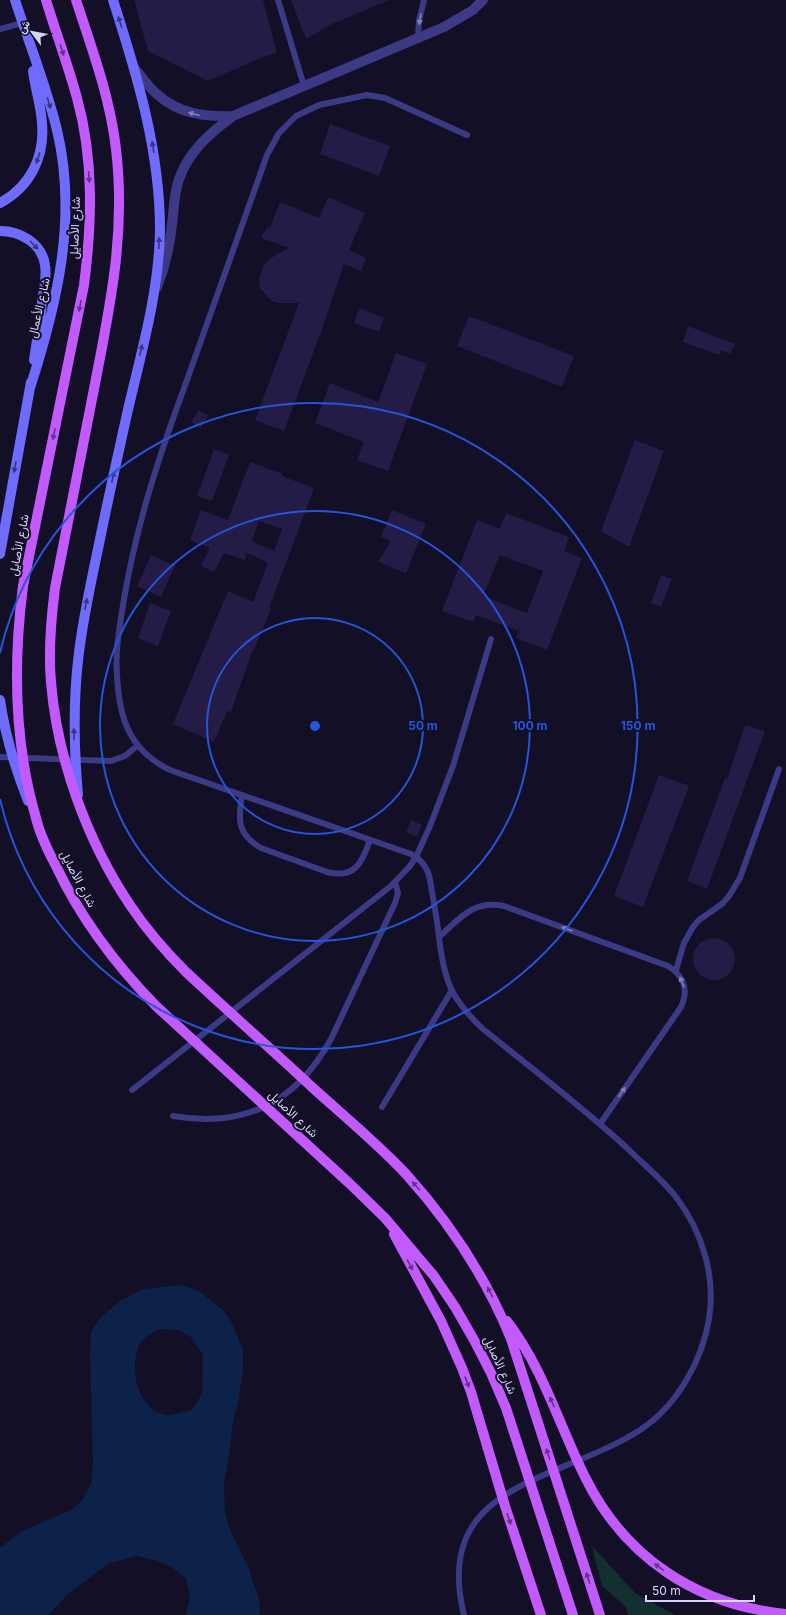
<svg xmlns="http://www.w3.org/2000/svg" width="786" height="1615" font-family="Inter,Vazirmatn,sans-serif">
  <rect width="100%" height="100%" fill="#130f26"/>
  <path fill="#12302f" d="M592 1546 635 1593 675 1615H628L626 1607 602 1586Z"/>
  <path fill="#0c2248" fill-rule="evenodd" d="M181 1285 199 1291 224 1311 232 1323 243 1350V1370L238 1403 233 1420 231 1442 224 1483 225 1514 231 1532 248 1567 259 1600 260 1615H186L190 1596 186 1579 172 1567 155 1560 136 1556 110 1563 70 1592 48 1615H0V1548L20 1532 73 1509 82 1500 91 1484 93 1464 90 1352 91 1331 102 1316 120 1301 143 1289ZM159 1329 178 1330 191 1337 203 1355 202 1394 192 1410C186 1411 170 1416 165 1415 137 1407 130 1371 138 1347 142 1338 151 1333 159 1329Z"/>
  <path fill="#241b47" fill-rule="evenodd" d="M134 0H263L277 53 263 57 208 81 148 51Z
    M291 0H389L330 25 306 39Z
    M330 124 390 146 379 176 320 154Z
    M328 197 365 213 349 250 366 258 361 271 344 264 321 332 284 431 255 420 299 303H279L272 301 267 296 260 288 259 278 264 265 269 259 289 248 261 238 267 227 270 228 280 202 319 218Z
    M359 308 384 318 379 332 354 323Z
    M469 316 574 356 562 387 457 346Z
    M688 326 735 344 730 354 721 350 719 355 683 342Z
    M396 353 427 364 388 471 357 460 364 442 315 423 330 383 378 402Z
    M199 410 208 415 201 428 191 422Z
    M635 440 664 451 629 547 601 531Z
    M214 449 229 455 212 501 197 496Z
    M250 462 283 474 282 476 314 488 269 608 271 609 254 650 253 649 231 712 227 711 214 742 173 724 228 591 253 602 268 563 247 553 245 560 224 553 214 572 201 566 210 548 190 540 201 510 228 520ZM259 521 282 529 274 551 252 541Z
    M392 510 426 524 406 573 378 562 391 541 381 537Z
    M506 513 569 537 564 551 582 558 547 650 516 638 519 631 476 615 473 622 442 611 477 520 500 529ZM500 555 543 571 527 613 483 596Z
    M151 555 175 566 161 597 137 586Z
    M661 575 672 579 661 607 651 603Z
    M150 603 171 611 158 646 138 638Z
    M745 725 765 731 707 889 687 881 725 778 727 779Z
    M659 775 689 786 643 907 614 896Z
    M411 820 422 825 417 837 406 832Z
    M693 959a21 21 0 1 1 42 0a21 21 0 1 1-42 0Z"/>
  <g fill="none" stroke-linecap="round" stroke-linejoin="round">
    <path stroke="#3d3a85" stroke-width="6" d="M278 0 304 86
      M0 29 22 23
      M418 38 419 21 424 0
      M0 757 111 761 125 756 137 746
      M242 795C238 820 237 834 261 848L327 872C355 879 362 863 370 840
      M439 937C460 918 473 900 504 906L668 966C684 976 689 990 681 1007L600 1124
      M676 970 684 943 693 927 699 920 722 904 729 896 740 878 779 769
      M132 1090 391 886 410 866 416 857 430 826 453 766 491 639
      M382 1107 452 990
      M173 1116C245 1128 296 1103 331 1039L395 903 398 893 395 882
      M464 1615C431 1482 560 1482 640 1430 677 1406 702 1361 709 1319 716 1276 702 1231 676 1197 662 1179 643 1164 627 1148 581 1106 531 1068 483 1029 471 1018 460 1005 452 991 444 974 441 955 439 937 437 918 433 899 430 880 428 868 422 860 411 854L170 770C129 750 119 718 117 675 115 649 120 624 124 599 137 522 160 453 187 380 213 305 240 230 267 155L279 133 296 116 319 105 367 95 385 98 467 135"/>
    <path stroke="#3d3a85" stroke-width="10" d="M136 70C143 78 149 88 158 95 179 114 206 117 233 116
      M157 287C165 267 170 246 172 224 174 209 174 193 179 179 189 151 210 133 233 116L444 27 473 10 483 0"/>
    <path stroke="#6f6bff" stroke-width="10" d="M15 0C29 43 46 85 57 130 78 218 57 304 30 388
      M0 203C30 187 45 157 42 123 41 105 35 88 33 71
      M0 231C20 231 42 243 45 265 47 277 44 290 42 302 40 321 37 341 34 360
      M0 554 31 382
      M0 700C5 735 15 768 28 801
      M78 795C74 750 73 705 78 661 82 623 90 586 98 549 107 504 117 459 127 414 141 353 159 293 160 230 160 150 137 75 113 0"/>
    <path stroke="#c25bff" stroke-width="10" d="M46 0C56 33 68 65 77 98 94 159 92 223 84 285L23 586C13 664 14 743 36 818 40 835 48 851 56 866 81 919 115 964 156 1006L349 1183 385 1218 434 1276 455 1307 474 1340 491 1373 506 1408 573 1615
      M76 0C92 49 110 97 116 149 126 234 110 306 94 389 81 455 68 522 55 588 51 619 48 650 51 682 57 758 87 841 130 905 146 929 165 951 186 972 228 1011 271 1049 313 1088 344 1116 377 1143 406 1174 450 1223 486 1277 511 1339L600 1615
      M394 1234 441 1321 462 1368 471 1392 505 1506 541 1615
      M507 1321C543 1368 559 1425 585 1477 625 1558 697 1605 786 1614"/>
  </g>
  <defs><path id="oneway-solid" d="M-6-.8H1V-3.2L6.5 0L1 3.2V.8H-6Z"/></defs>
  <g fill="#837fbc">
    <use href="#oneway-solid" transform="translate(420 19) rotate(100)"/>
    <use href="#oneway-solid" transform="translate(194 114) rotate(-165)"/>
    <use href="#oneway-solid" transform="translate(567 929) rotate(-160)"/>
    <use href="#oneway-solid" transform="translate(682 982) rotate(-111)"/>
    <use href="#oneway-solid" transform="translate(622 1092) rotate(-56)"/>
  </g>
  <g fill="#38347d">
    <use href="#oneway-solid" transform="translate(120 22) rotate(-108)"/>
    <use href="#oneway-solid" transform="translate(49 103) rotate(73)"/>
    <use href="#oneway-solid" transform="translate(153 147) rotate(-99)"/>
    <use href="#oneway-solid" transform="translate(38 158) rotate(108)"/>
    <use href="#oneway-solid" transform="translate(159 243) rotate(-88)"/>
    <use href="#oneway-solid" transform="translate(34 245) rotate(46)"/>
    <use href="#oneway-solid" transform="translate(141 350) rotate(-77)"/>
    <use href="#oneway-solid" transform="translate(15 467) rotate(101)"/>
    <use href="#oneway-solid" transform="translate(113 477) rotate(-78)"/>
    <use href="#oneway-solid" transform="translate(86 604) rotate(-79)"/>
    <use href="#oneway-solid" transform="translate(74 734) rotate(-91)"/>
  </g>
  <g fill="#623188">
    <use href="#oneway-solid" transform="translate(62 50) rotate(72)"/>
    <use href="#oneway-solid" transform="translate(89 177) rotate(86)"/>
    <use href="#oneway-solid" transform="translate(80 306) rotate(101)"/>
    <use href="#oneway-solid" transform="translate(54 434) rotate(101)"/>
    <use href="#oneway-solid" transform="translate(416 1186) rotate(-131)"/>
    <use href="#oneway-solid" transform="translate(410 1265) rotate(61)"/>
    <use href="#oneway-solid" transform="translate(490 1292) rotate(-117)"/>
    <use href="#oneway-solid" transform="translate(467 1382) rotate(70)"/>
    <use href="#oneway-solid" transform="translate(552 1402) rotate(-114)"/>
    <use href="#oneway-solid" transform="translate(548 1454) rotate(-108)"/>
    <use href="#oneway-solid" transform="translate(509 1519) rotate(71)"/>
    <use href="#oneway-solid" transform="translate(659 1567) rotate(-144)"/>
    <use href="#oneway-solid" transform="translate(588 1578) rotate(-108)"/>
  </g>
  <g fill="none" stroke="#2655da" stroke-width="2">
    <circle cx="315" cy="726" r="108"/>
    <circle cx="315" cy="726" r="215"/>
    <path d="M0 653A323 323 0 1 1 0 799"/>
  </g>
  <g text-anchor="middle" stroke-width="4" stroke-linejoin="round" paint-order="stroke">
    <g font-size="12" fill="#d9d4ff" stroke="#130f26">
      <text transform="translate(75 228) rotate(-88)" y="4">شارع الأصايل</text>
      <text transform="translate(39 308) rotate(-77)" y="4">شارع الأعمال</text>
      <text transform="translate(19 545) rotate(-79)" y="4">شارع الأصايل</text>
      <text transform="translate(78 879) rotate(62)" y="4">شارع الأصايل</text>
      <text transform="translate(293 1114) rotate(43)" y="4">شارع الأصايل</text>
      <text transform="translate(500 1365) rotate(65)" y="4">شارع الأصايل</text>
    </g>
  </g>
  <circle cx="315" cy="726" r="6" fill="#2655da" stroke="#130f26" stroke-width="2"/>
  <g font-size="12" text-anchor="middle" font-weight="bold" fill="#2655da" stroke="#130f26" stroke-width="4" stroke-linejoin="round" paint-order="stroke">
    <text x="423" y="730">50 m</text>
    <text x="530" y="730">100 m</text>
    <text x="638" y="730">150 m</text>
  </g>
  <g transform="translate(32 32) rotate(302)" stroke="#130f26" stroke-width="3" paint-order="stroke">
  <path d="M0-3L7 15L0 10L-7 15Z" fill="#d9d4ff"/>
  <text y="-6" font-size="11" font-weight="bold" text-anchor="middle" fill="#d9d4ff">ش</text>
  </g>
  <path d="M646 1595v6h108v-6" fill="none" stroke="#d9d4ff" stroke-width="2"/>
  <text x="652" y="1595" font-size="12" fill="#d9d4ff" stroke="#130f26" stroke-width="3" paint-order="stroke">50 m</text>
</svg>
